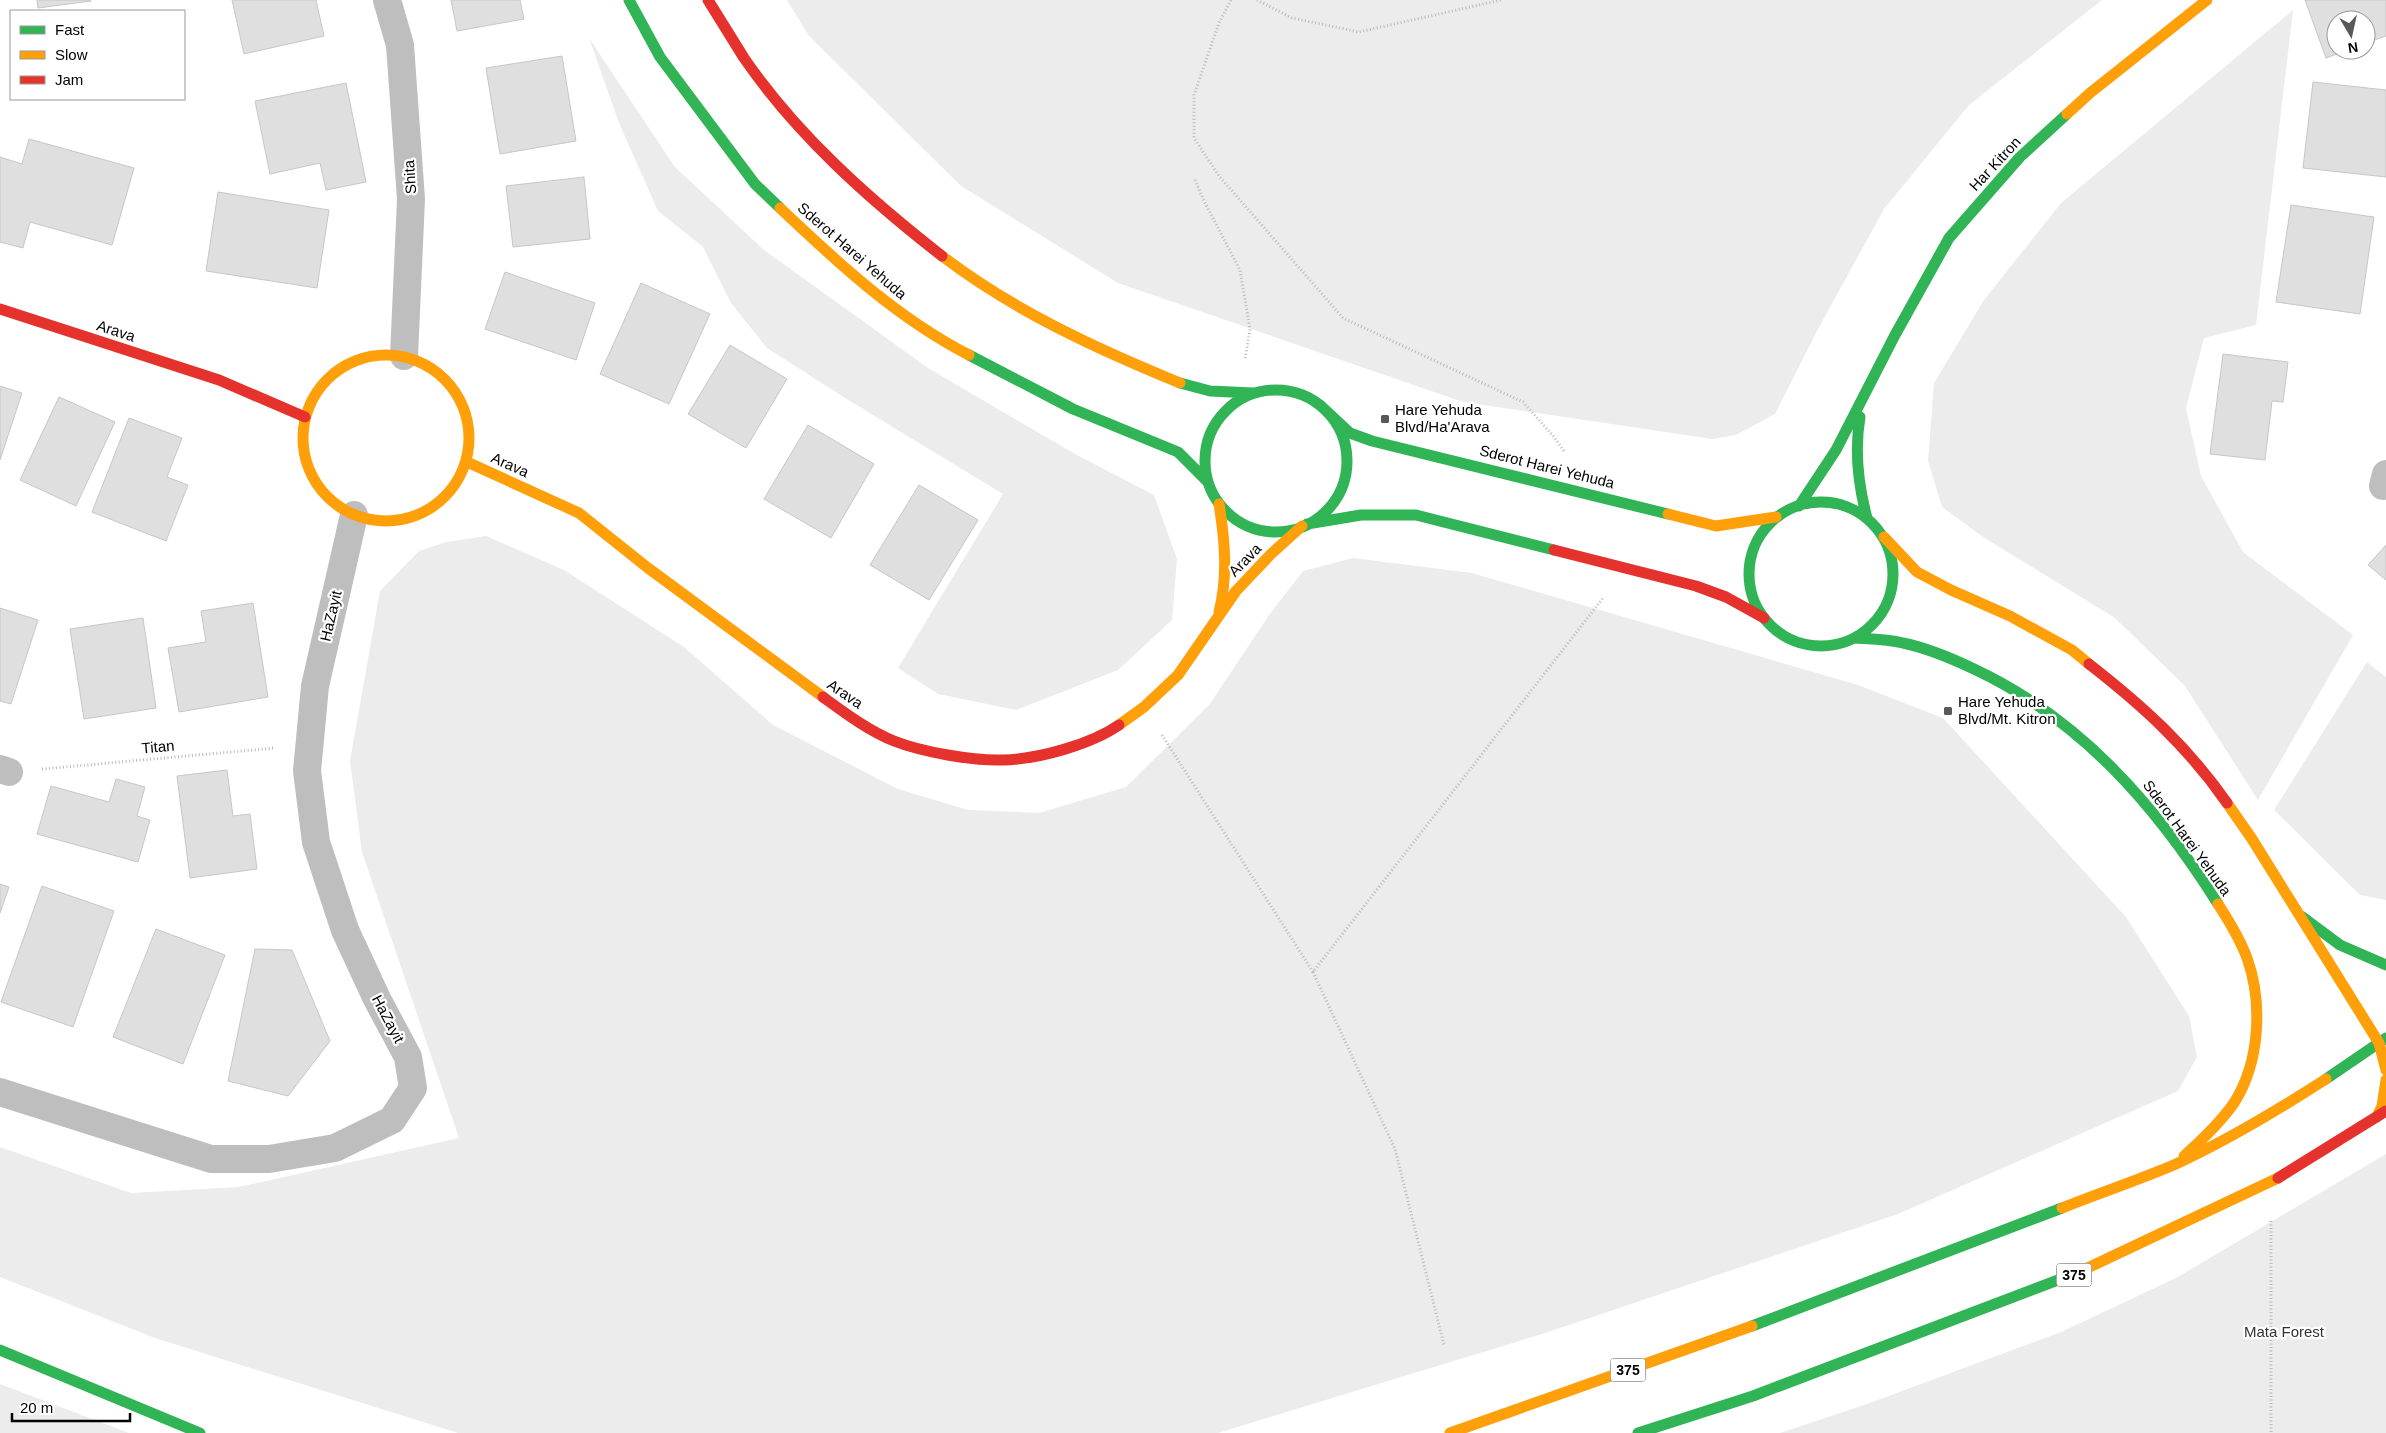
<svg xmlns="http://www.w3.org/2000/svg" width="2386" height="1433" font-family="Arial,sans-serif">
  <rect width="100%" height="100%" fill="#fff"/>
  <path fill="#ececec" d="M787 0H2102L1969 105 1884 209 1818 329 1775 414 1736 435 1712 439 1463 402 1118 283 961 186 809 36Z
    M2293 10 2256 325 2204 338 2186 408 2201 476 2243 552 2353 635 2258 800 2185 686 2115 618 1983 537 1942 507 1928 461 1934 383 1984 300 2061 203Z
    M589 38 675 167 764 250 928 368 1075 454 1154 495 1177 559 1172 620 1118 670 1016 710 938 694 898 668 1003 494 845 398 767 348 731 303 703 247 658 211 619 123Z
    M486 536 564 570 684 647 773 725 898 789 968 810 1039 813 1126 787 1209 705 1269 615 1303 571 1353 558 1472 573 1858 685 1943 718 2126 917 2189 1016 2197 1057 2178 1091 1898 1214 1542 1334 1218 1433H458L155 1338 0 1277V1147L131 1193 239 1187 459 1138 362 852 350 761 380 591 419 551 446 542Z
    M2367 662 2386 677V900L2360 895 2274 810Z
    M2386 1154V1433H1780L1867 1404 2061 1332 2176 1278Z
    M0 1384 129 1433H0Z"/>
  <path fill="#dfdfdf" stroke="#c7c7c7" d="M37 0H90L91 1 38 8Z
    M232 0H316L324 36 244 54Z
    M451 0H520L524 19 457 31Z
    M2305 0H2386V36L2366 43V20H2336V50H2348L2326 58Z
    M562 56 576 141 500 154 486 68Z
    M2313 82 2386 90V177L2303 168Z
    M346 83 366 182 326 190 320 163 270 174 255 101Z
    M29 139 134 168 112 245 30 222 23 248 0 242V157L22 164Z
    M584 177 590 239 513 247 506 186Z
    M218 192 329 210 317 288 206 271Z
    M2291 205 2374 217 2360 314 2276 302Z
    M505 272 595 303 576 360 485 329Z
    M641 283 710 314 669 404 600 374Z
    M730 345 787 379 746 448 688 414Z
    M2223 354 2288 362 2283 402 2272 401 2265 460 2210 454Z
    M0 386 22 393 0 460Z
    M59 397 115 422 76 506 20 480Z
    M129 418 182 438 167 477 188 485 166 541 92 512Z
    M808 425 874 464 831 538 764 499Z
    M919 485 978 520 929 600 870 565Z
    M2386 545V580L2368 565Z
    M253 603 268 697 179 712 168 648 206 642 201 611Z
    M0 608 38 620 11 704 0 701Z
    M143 618 156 708 84 719 70 629Z
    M227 770 233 816 250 814 257 869 190 878 177 776Z
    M116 779 145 787 137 816 150 820 138 862 37 834 51 786 109 802Z
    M0 884 9 887 0 913Z
    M42 886 114 911 73 1027 1 1002Z
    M156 929 225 955 183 1064 113 1037Z
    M255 949 292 950 330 1041 288 1096 228 1081Z"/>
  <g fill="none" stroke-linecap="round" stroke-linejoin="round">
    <path stroke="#b9b9b9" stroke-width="3" stroke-dasharray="1 2.5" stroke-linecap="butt" d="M1231 0 1219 23 1194 95V138L1219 176 1343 318 1523 402 1554 437 1564 451
      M1257 0 1292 18 1359 32 1501 0
      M1195 180 1204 201 1240 270 1250 329 1245 359
      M1162 735 1313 972 1603 598
      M42 769 275 748
      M1313 972 1395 1149 1444 1345
      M2271 1221V1433"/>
    <path stroke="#bebebe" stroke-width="28" d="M387 0 400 45 411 199 404 356
      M2383 486 2386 474
      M0 769 9 772
      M0 1092 211 1159H269L335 1148 392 1120 413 1088 408 1057 377 999 345 930 316 842 307 771 315 686 354 515"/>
    <path stroke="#30b455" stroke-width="11" d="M629 0 660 57 755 184 780 208
      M969 355 1073 409 1178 452 1208 482
      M1180 383 1210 391 1253 393
      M1205 461a71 71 0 1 1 142 0a71 71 0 1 1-142 0Z
      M1320 405 1350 433 1372 441 1668 514
      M1860 417C1854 452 1858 484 1867 518
      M1749 574a72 72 0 1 1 144 0a72 72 0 1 1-144 0Z
      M1799 506 1836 450 1895 335 1949 238 2020 157 2067 114
      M1307 524 1361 515H1416L1554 550
      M1854 638C1870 639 1887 639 1903 643 1927 648 1951 658 1974 669 2081 719 2156 806 2218 904
      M2301 916 2340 945 2386 965
      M2326 1079 2386 1038
      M1752 1326 2062 1208
      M0 1350 200 1433
      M1638 1433 1753 1396 2079 1272"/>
    <path stroke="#ff9f0a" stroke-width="11" d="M2067 114 2090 93 2207 0
      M780 208C838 263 897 318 969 355
      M942 256C1014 311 1097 349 1180 383
      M303 438a83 83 0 1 1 166 0a83 83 0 1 1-166 0Z
      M467 462 579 513 648 568 823 697
      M1219 504C1225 541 1228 576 1219 612
      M1668 514 1716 526 1776 517
      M1884 537 1917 572 1951 590 2010 616 2072 650 2089 664
      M1119 725 1144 707 1178 675 1236 591 1270 555 1302 526
      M2227 803 2252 839 2379 1043 2386 1070
      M2377 1117 2382 1106 2386 1080
      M2184 1156C2202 1140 2220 1123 2234 1103 2260 1062 2263 1003 2247 958 2240 939 2229 921 2218 904
      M2062 1208C2099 1193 2139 1180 2176 1164 2228 1140 2278 1110 2326 1079
      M2079 1272 2278 1178
      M1450 1433 1752 1326"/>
    <path stroke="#e5322d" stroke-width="11" d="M708 0C720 19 732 39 744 58 797 135 869 199 942 256
      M0 309 219 380 305 417
      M1554 550 1696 586 1726 597 1764 618
      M2089 664C2143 706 2188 747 2227 803
      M823 697C845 713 869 731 894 741 922 752 973 761 1003 760 1038 759 1090 745 1119 725
      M2278 1178 2386 1111"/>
  </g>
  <g fill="#595959" stroke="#fff" stroke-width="2">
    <rect x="1380" y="414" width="10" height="10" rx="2.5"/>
    <rect x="1943" y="706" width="10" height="10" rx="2.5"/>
  </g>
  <g text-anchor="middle" stroke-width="4.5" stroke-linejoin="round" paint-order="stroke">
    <g fill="#fff" stroke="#4c4c4c" stroke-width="1">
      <rect x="2056.5" y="1263.5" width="35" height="23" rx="4"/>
      <rect x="1610.5" y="1358.5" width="35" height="23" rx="4"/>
    </g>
    <g font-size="14" font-weight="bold" fill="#000">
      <text x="2074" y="1280">375</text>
      <text x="1628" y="1375">375</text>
    </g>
    <g font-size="15" fill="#000" stroke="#fff">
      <text transform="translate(1995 164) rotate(-47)" y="5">Har Kitron</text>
      <text transform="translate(410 177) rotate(-94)" y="5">Shita</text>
      <text transform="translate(852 251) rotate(41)" y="5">Sderot Harei Yehuda</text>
      <text transform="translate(116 331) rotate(18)" y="5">Arava</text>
      <text transform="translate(510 465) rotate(24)" y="5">Arava</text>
      <text transform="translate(1547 467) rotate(14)" y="5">Sderot Harei Yehuda</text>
      <text transform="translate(1245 560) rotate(-46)" y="5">Arava</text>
      <text transform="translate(331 616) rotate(-77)" y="5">HaZayit</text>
      <text transform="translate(845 694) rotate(34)" y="5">Arava</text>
      <text transform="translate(158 747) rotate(-5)" y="5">Titan</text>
      <text transform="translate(2187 838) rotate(54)" y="5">Sderot Harei Yehuda</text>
      <text transform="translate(388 1019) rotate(62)" y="5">HaZayit</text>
    </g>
    <g font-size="15" fill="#000" stroke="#fff" text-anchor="start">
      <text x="1395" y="415">Hare Yehuda<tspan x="1395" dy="17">Blvd/Ha'Arava</tspan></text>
      <text x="1958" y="707">Hare Yehuda<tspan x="1958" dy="17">Blvd/Mt. Kitron</tspan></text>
    </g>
    <g font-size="15" fill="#333" stroke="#fff">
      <text x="2284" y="1337">Mata Forest</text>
    </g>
  </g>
  <rect x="10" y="10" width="175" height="90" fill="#ffffff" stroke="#999999"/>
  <rect x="20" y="26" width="25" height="8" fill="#30b455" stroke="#999999"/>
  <text x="55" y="35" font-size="15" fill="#000000">Fast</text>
  <rect x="20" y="51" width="25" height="8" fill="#ff9f0a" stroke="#999999"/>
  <text x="55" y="60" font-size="15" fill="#000000">Slow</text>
  <rect x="20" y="76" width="25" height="8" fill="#e5322d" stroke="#999999"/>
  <text x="55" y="85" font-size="15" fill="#000000">Jam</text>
  <g transform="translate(2351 35) rotate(171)"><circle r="24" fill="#ffffff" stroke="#999999"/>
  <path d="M0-4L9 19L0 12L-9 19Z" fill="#595959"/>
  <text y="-8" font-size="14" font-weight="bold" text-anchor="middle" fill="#000000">N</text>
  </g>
  <path d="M12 1413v8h118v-8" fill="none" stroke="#000000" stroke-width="2.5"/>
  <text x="20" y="1413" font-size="15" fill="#000000" stroke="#ffffff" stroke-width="4" paint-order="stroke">20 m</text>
</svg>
